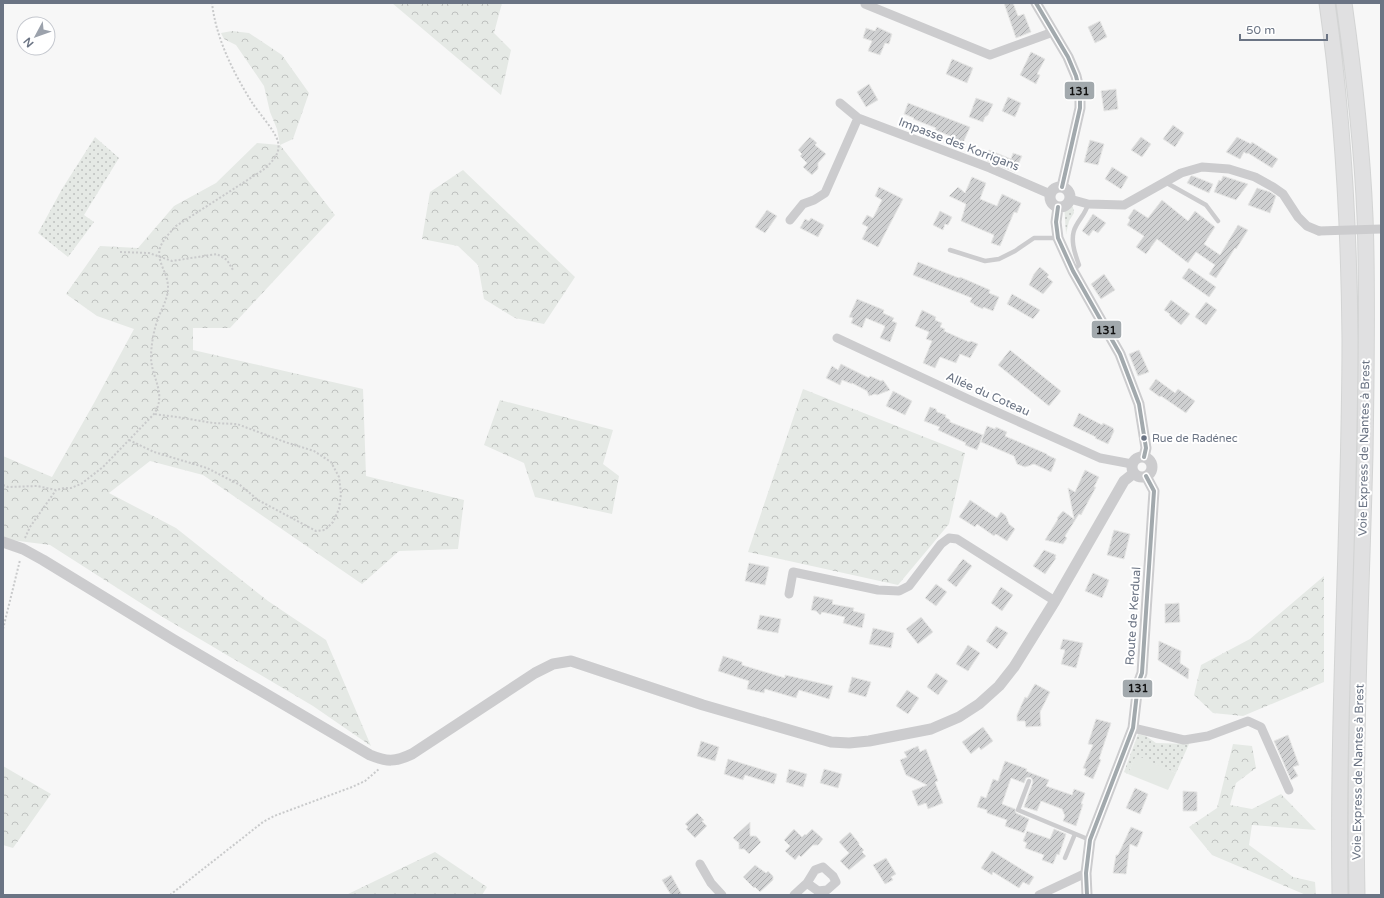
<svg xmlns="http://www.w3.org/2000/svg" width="1384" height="898" font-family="'Varela Round',sans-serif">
  <defs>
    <pattern id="grass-dots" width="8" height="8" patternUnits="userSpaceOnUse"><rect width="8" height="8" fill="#e5e9e5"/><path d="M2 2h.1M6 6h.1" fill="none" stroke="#bec1bf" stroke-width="1.8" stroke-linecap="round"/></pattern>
    <pattern id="forest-crowns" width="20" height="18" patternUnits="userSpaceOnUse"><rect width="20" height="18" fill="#e5e9e5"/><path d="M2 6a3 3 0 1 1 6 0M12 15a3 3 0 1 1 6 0" fill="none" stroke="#bec1bf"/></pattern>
    <pattern id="building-hatch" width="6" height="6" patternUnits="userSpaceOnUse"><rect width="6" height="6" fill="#cfd0d1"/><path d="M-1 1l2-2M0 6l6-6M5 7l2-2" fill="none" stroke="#acadaf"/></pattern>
  </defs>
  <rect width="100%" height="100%" fill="#f7f7f7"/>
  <path fill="url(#grass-dots)" d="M95 137 119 158 84 215 94 222 68 257 38 233 62 189Z
    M1064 204 1073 207 1074 213 1069 221 1066 234Z
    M1138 734 1146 736 1156 743 1189 744 1176 773 1136 756 1128 774 1124 772Z"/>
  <path fill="url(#forest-crowns)" d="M392 3H502L494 33 511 50 501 95Z
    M232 31 249 33 282 55 309 93 293 139 280 145 335 215 230 328H193V350L363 389 366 476 464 500 458 549 399 551 362 584 203 475 150 461 109 493 176 528 268 601 326 640 371 746 313 706 161 616 50 545 3 539V456L52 477 94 403 134 329 97 316 66 294 100 246 138 248 174 206 216 183 257 143 280 145 277 129 270 112 264 86 236 45 224 39 221 33Z
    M463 170 575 277 544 324 515 318 484 299 478 265 458 246 422 239 430 192Z
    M803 389 965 453 949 524 898 585 748 552Z
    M500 400 613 430 603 464 619 476 612 514 535 497 524 463 484 445Z
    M1324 576V682L1243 716 1213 713 1194 695 1201 665 1250 639Z
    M1233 744 1252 746 1256 768 1236 783 1230 805 1252 809 1281 794 1316 830 1252 825 1249 845 1293 877 1315 882 1316 895H1306L1212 855 1189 827 1217 808Z
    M3 766 51 794 13 848 3 845Z
    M435 852 487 887 482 895H346Z"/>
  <path fill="#e5e9e5" d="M1136 755 1176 773 1168 790 1128 774Z"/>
  <path fill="url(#building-hatch)" stroke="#e7e7e6" d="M1004 3H1013L1018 16 1024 14 1031 32 1016 38Z
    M1100 21 1107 37 1095 43 1088 27Z
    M877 27 892 34 889 44 885 43 880 55 868 51 872 41 863 38 866 28 875 31Z
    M1031 52 1045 59 1037 74 1040 75 1036 84 1020 75Z
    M952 59 973 68 967 83 946 74Z
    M869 84 878 100 866 107 857 92Z
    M1116 89 1118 109 1104 111 1101 91Z
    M1008 97 1021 103 1015 117 1002 111Z
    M976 98 993 104 988 115 985 117 983 122 969 117Z
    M908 103 970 127 963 143 954 139 955 138 935 130 936 128 913 119 914 118 904 114Z
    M1173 125 1184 133 1175 147 1163 139Z
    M810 137 817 143 815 145 826 154 818 163V169L812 175 803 167 807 163 800 156 802 154 798 150Z
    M1141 137 1151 144 1142 157 1131 150Z
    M1237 137 1251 144 1252 142 1278 159 1272 168 1248 153 1247 154 1244 152 1240 159 1226 152Z
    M1090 140 1104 144 1098 165 1084 162Z
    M989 150 1011 159 1013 153 1022 156 1015 172 985 160Z
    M1112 167 1128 177 1121 189 1105 179Z
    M1191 176H1193L1213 184 1209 193 1187 183Z
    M1223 176 1248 184 1236 200 1214 192 1219 180 1221 181Z
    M972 177 986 183 980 199 997 206 1002 194 1021 203 1017 213 1014 212 1000 246 991 243 994 235 961 221 966 204 949 196 958 187 965 193Z
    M879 187 903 199 878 247 862 239 868 227 862 224 867 215 873 218 882 200 875 196Z
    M1257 188 1270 192 1276 196 1270 213 1248 205Z
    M1162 200 1188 221 1195 211 1215 227 1204 244 1220 255 1238 225 1248 230 1236 249 1235 248 1216 278 1209 274 1215 265 1196 252 1188 263 1157 239 1146 254 1136 247 1144 236 1127 225 1130 220 1128 218 1134 209 1148 218Z
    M767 210 777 216 765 233 755 227Z
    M940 211 952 217 948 225 945 224 943 230 933 225Z
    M1093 214 1106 223 1098 233 1093 230 1089 236 1082 231Z
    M811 218 824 225 818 237 800 228 805 219 809 221Z
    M918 262 959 278 960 277 990 290 989 293 999 297 993 311 983 307V309L974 305V304L970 302 972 298 913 275Z
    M1040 267 1049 275 1047 277 1053 282 1043 294 1029 285 1034 274Z
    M1189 268 1216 287 1209 297 1182 278Z
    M1104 274 1115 290 1101 299 1091 284Z
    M1012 294 1040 310 1033 319 1007 304Z
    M857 299 884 310 883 313 894 318 892 321 897 323 890 342 880 338 885 326 866 318 862 328 851 323 853 318 849 317Z
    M1171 300 1190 314 1181 325 1169 315 1170 314 1164 310Z
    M1206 302 1217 310 1206 325 1195 317Z
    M922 310 936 317 935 320 942 323 940 327 945 329 944 331 969 342 971 341 978 344 970 358 960 354 956 363 940 357 935 368 923 363 932 341 926 339 929 332 915 326Z
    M1010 350 1061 391 1049 406 998 365Z
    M1139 350 1149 372 1138 376 1129 354Z
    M841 364 869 378 870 376 881 381 883 380 890 390 877 395 875 394 869 396 867 391 852 383V384L842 380 840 385 826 378 832 366 838 370Z
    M1156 379 1175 393 1178 389 1195 401 1186 413 1161 396 1160 397 1149 389Z
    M893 391 912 401 905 415 886 406Z
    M930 407 936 409 937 412 946 415 945 417 950 420V422L983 435 977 450 965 445 966 443 938 430 940 427 924 421Z
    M1079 413 1102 425 1103 423 1113 428 1114 431 1108 444 1095 438 1096 437 1073 426Z
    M987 426 995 429 996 427 1007 432 1005 436 1047 454V455L1056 459 1051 472 1034 464 1025 467 1017 464 1014 456 981 442Z
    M1085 470 1099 477 1094 487H1096L1089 500 1081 515 1079 514 1065 536 1067 538 1063 544 1045 540 1058 519 1057 518 1063 511 1074 519 1068 488 1075 492Z
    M970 500 997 518 1001 512 1006 516 1009 524 1015 529 1007 541 996 534 994 536 977 524 975 527 959 517Z
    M1114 530 1130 534 1124 559 1107 555Z
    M1044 550 1056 555 1055 558H1056L1045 574 1033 566Z
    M963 559 972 566 956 587 947 580Z
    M749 563 769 567 765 585 745 581Z
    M1093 573 1109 580 1102 598 1085 591Z
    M936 584 947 592 936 606 925 598Z
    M1001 587 1013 595 1002 611 991 603Z
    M814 596 833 600 832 604 854 608 853 611 865 614 862 628 843 623 845 617 822 612 820 615 816 611 811 610Z
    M1179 603 1180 622 1165 623V604Z
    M760 615 781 619 778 633 757 629Z
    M921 617 933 632 918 644 906 629Z
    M996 626 1008 633 997 649 986 641Z
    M873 628 894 633 891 648 869 644Z
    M1063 639 1083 643 1076 668 1061 664 1065 650 1060 649Z
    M1159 641 1181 651 1180 663 1189 669 1188 679 1158 660Z
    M968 645 980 653 968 671 956 664Z
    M723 656 742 662V665L785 678V675L833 686 829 699 799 690 796 698 765 689 764 693 747 689 749 681 718 671Z
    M936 673 948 681 938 695 927 687Z
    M852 677 871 682 866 697 848 692Z
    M1035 684 1050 692 1040 712 1041 726 1026 727 1025 721H1017V715L1025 697 1027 698Z
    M907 690 919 698 908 714 896 706Z
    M1096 719 1111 723 1099 759 1101 760 1093 779 1084 775 1086 769 1083 768 1093 745 1088 744Z
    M983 727 993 741 981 750 979 747 971 754 962 742Z
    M1288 735 1299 765 1293 767 1298 776 1291 780 1274 741Z
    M701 741 719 747 715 761 697 756Z
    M918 746 920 752 926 749 938 781 935 782 943 803 928 809 926 803 918 806 912 791 927 785 906 775 900 760 907 757 904 752Z
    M728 759 777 774 774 784 745 775 743 780 724 774Z
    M1005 761 1027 769 1026 771 1049 780 1046 786 1072 795 1074 789 1085 793 1081 804H1083L1076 826 1063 821 1065 816 1062 809 1041 801 1037 811 1024 807 1033 782 1032 779 1030 777 1026 778 1024 783 1011 778 1002 804 1015 809 1016 813 1029 819 1024 833 1005 826 1007 820 987 813V810L977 807 981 796 986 798 993 779 998 781Z
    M789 769 807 774 803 787 786 782Z
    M824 769 842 774 838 788 820 783Z
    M1135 788 1148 794 1140 814 1126 808Z
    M1183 791 1197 792V811H1183Z
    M697 813 704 820 702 821 707 826 695 838 686 829 688 827 685 824Z
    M750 822V836H756L761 842 749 854 744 849H739V843L733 838Z
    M1131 827 1143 832 1137 847 1130 844 1126 874 1113 873 1116 855H1118Z
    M794 829 802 837 805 834 806 835 812 829 823 839 818 845H813L801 857 799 855 795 860 785 851 790 846 784 840Z
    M1054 829 1066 834 1059 855 1057 854 1053 864 1042 860 1044 855 1025 848 1027 843 1023 841 1027 831 1050 839Z
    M850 832 859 843V845L864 850 862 852 866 856 849 870 840 861 849 853 839 842Z
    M992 851 1034 877 1029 885 1023 882 1019 888 993 872 992 875 981 868Z
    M886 858 896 874 891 877 893 880 885 884 873 865Z
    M755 865 766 873 768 871 773 876V880L760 892 755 887 754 888 743 877Z
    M671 875 682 895H671L662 880Z"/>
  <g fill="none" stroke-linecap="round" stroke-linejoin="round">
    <g stroke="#d3d4d4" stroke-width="17">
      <path id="trunk" d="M1327 3C1343 114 1349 226 1350 339 1350 524 1337 709 1340 895
        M1344 3C1354 74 1362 145 1365 217 1368 296 1366 376 1365 455 1361 602 1354 748 1357 895"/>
    </g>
    <path stroke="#c9cacb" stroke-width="2" stroke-dasharray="2 2" stroke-linecap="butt" d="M120 252 149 253 172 261 217 254 227 260 233 270
      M129 440 154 452 207 468 240 485 258 500 316 531 325 530 333 522 339 509 341 494 339 477 331 462 314 451 285 442 237 424 213 423 177 417 154 414
      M3 485 8 487 37 486 56 490 64 488H71L81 484 103 467 154 414C167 394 152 379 151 358 151 345 154 328 159 316 163 306 168 298 168 287 168 273 156 261 160 248 163 239 170 233 176 226L263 170C271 163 281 154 278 142 276 132 259 113 253 104 234 74 216 39 212 3
      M25 538 30 527 56 490
      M3 629 20 560
      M170 895 263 822 274 816 352 787 365 781 379 769"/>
    <path stroke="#ccccce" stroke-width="4.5" d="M1165 182 1206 205 1218 221
      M950 250 985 261 999 259 1015 251 1034 238H1058
      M1073 271 1079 265C1075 254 1069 238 1076 226 1080 218 1086 213 1088 204
      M1029 781 1018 810 1090 840
      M1065 858 1075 834"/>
    <path stroke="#ccccce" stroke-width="9" d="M865 4 990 55 1053 32
      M840 103 858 118 990 168 1050 194
      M1070 199 1088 204 1124 205 1181 173 1202 167 1229 169 1255 177 1273 187 1283 194 1298 217 1307 226 1319 231
      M790 220 803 204 814 200 825 193 858 118
      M837 338 968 399 1100 458 1132 464
      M789 594 793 572 878 590 899 591 909 586 941 544 949 538 957 539 1055 601
      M1133 728 1184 740 1208 736 1248 721 1261 727 1289 790
      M700 864 711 883 722 895
      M794 895 807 883 815 870 823 867 833 876 836 882 827 890 818 891 807 883
      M1039 895 1086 873"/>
    <path stroke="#ccccce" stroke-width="11" d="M1036 3 1068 57 1076 76 1080 93V108L1062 187
      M1050 197a10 10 0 1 1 20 0a10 10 0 1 1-20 0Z
      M1058 207 1056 222 1058 238 1073 271 1120 354 1139 404 1146 448 1144 457
      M1132 467a10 10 0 1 1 20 0a10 10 0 1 1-20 0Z
      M3 542 23 549 43 560 174 640 370 755C387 762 395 762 412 754L535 673 553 664 571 661 703 705 831 742 849 743 869 741 931 729 959 717 979 704 999 686 1014 667 1055 601 1124 481 1134 473
      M1087 895 1086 873 1090 840 1133 728 1138 684 1142 673 1154 491 1146 476"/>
    <use href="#trunk" stroke="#e0e0e1" stroke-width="15"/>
    <path stroke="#ccccce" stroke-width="9" d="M1319 231 1381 229"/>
    <g stroke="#fff" stroke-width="7">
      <path id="bus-1" d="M1036 3 1068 57 1076 76 1080 93V108L1062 187
        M1058 207 1056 222 1058 238 1073 271 1120 354 1139 404 1146 448 1144 457
        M1087 895 1086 873 1090 840 1133 728 1138 684 1142 673 1154 491 1146 476"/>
    </g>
    <use href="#bus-1" stroke="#a2a9ad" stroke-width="4"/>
  </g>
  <circle fill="#6b7484" stroke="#fff" stroke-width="1.5" cx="1144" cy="438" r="3.5"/>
  <g text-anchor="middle" stroke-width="4" stroke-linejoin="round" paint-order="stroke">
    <g font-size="11" fill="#6b7484" stroke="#fff" text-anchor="start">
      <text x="1152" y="442">Rue de Radénec</text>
    </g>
    <g font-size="12" fill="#6b7484" stroke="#fff">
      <text transform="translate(959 144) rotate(21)" y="4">Impasse des Korrigans</text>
      <text transform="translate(988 394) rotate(24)" y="4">Allée du Coteau</text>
      <text transform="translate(1364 448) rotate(-89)" y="4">Voie Express de Nantes à Brest</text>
      <text transform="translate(1133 616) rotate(-86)" y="4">Route de Kerdual</text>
      <text transform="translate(1358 772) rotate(-89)" y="4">Voie Express de Nantes à Brest</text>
    </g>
  </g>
  <g stroke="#fff" stroke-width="1.5">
    <rect x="1064" y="81" width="31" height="19" rx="4" fill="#a2a9ad"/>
    <rect x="1091" y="320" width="31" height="19" rx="4" fill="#a2a9ad"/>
    <rect x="1122" y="679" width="31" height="19" rx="4" fill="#a2a9ad"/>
  </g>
  <g font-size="11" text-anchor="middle" font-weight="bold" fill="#111">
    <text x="1079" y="95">131</text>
    <text x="1106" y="334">131</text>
    <text x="1138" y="692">131</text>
  </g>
  <rect width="1384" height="898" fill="none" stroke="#6b7484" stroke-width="8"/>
  <g transform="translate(36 36) rotate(229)"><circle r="19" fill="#ffffff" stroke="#c4c7ce"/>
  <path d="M0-3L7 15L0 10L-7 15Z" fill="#9ca2ac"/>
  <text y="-6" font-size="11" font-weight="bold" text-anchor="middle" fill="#6b7484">N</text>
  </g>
  <path d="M1240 34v6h87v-6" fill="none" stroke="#6b7484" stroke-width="2"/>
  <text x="1246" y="34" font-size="12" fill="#6b7484" stroke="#ffffff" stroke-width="3" paint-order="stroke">50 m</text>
</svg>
